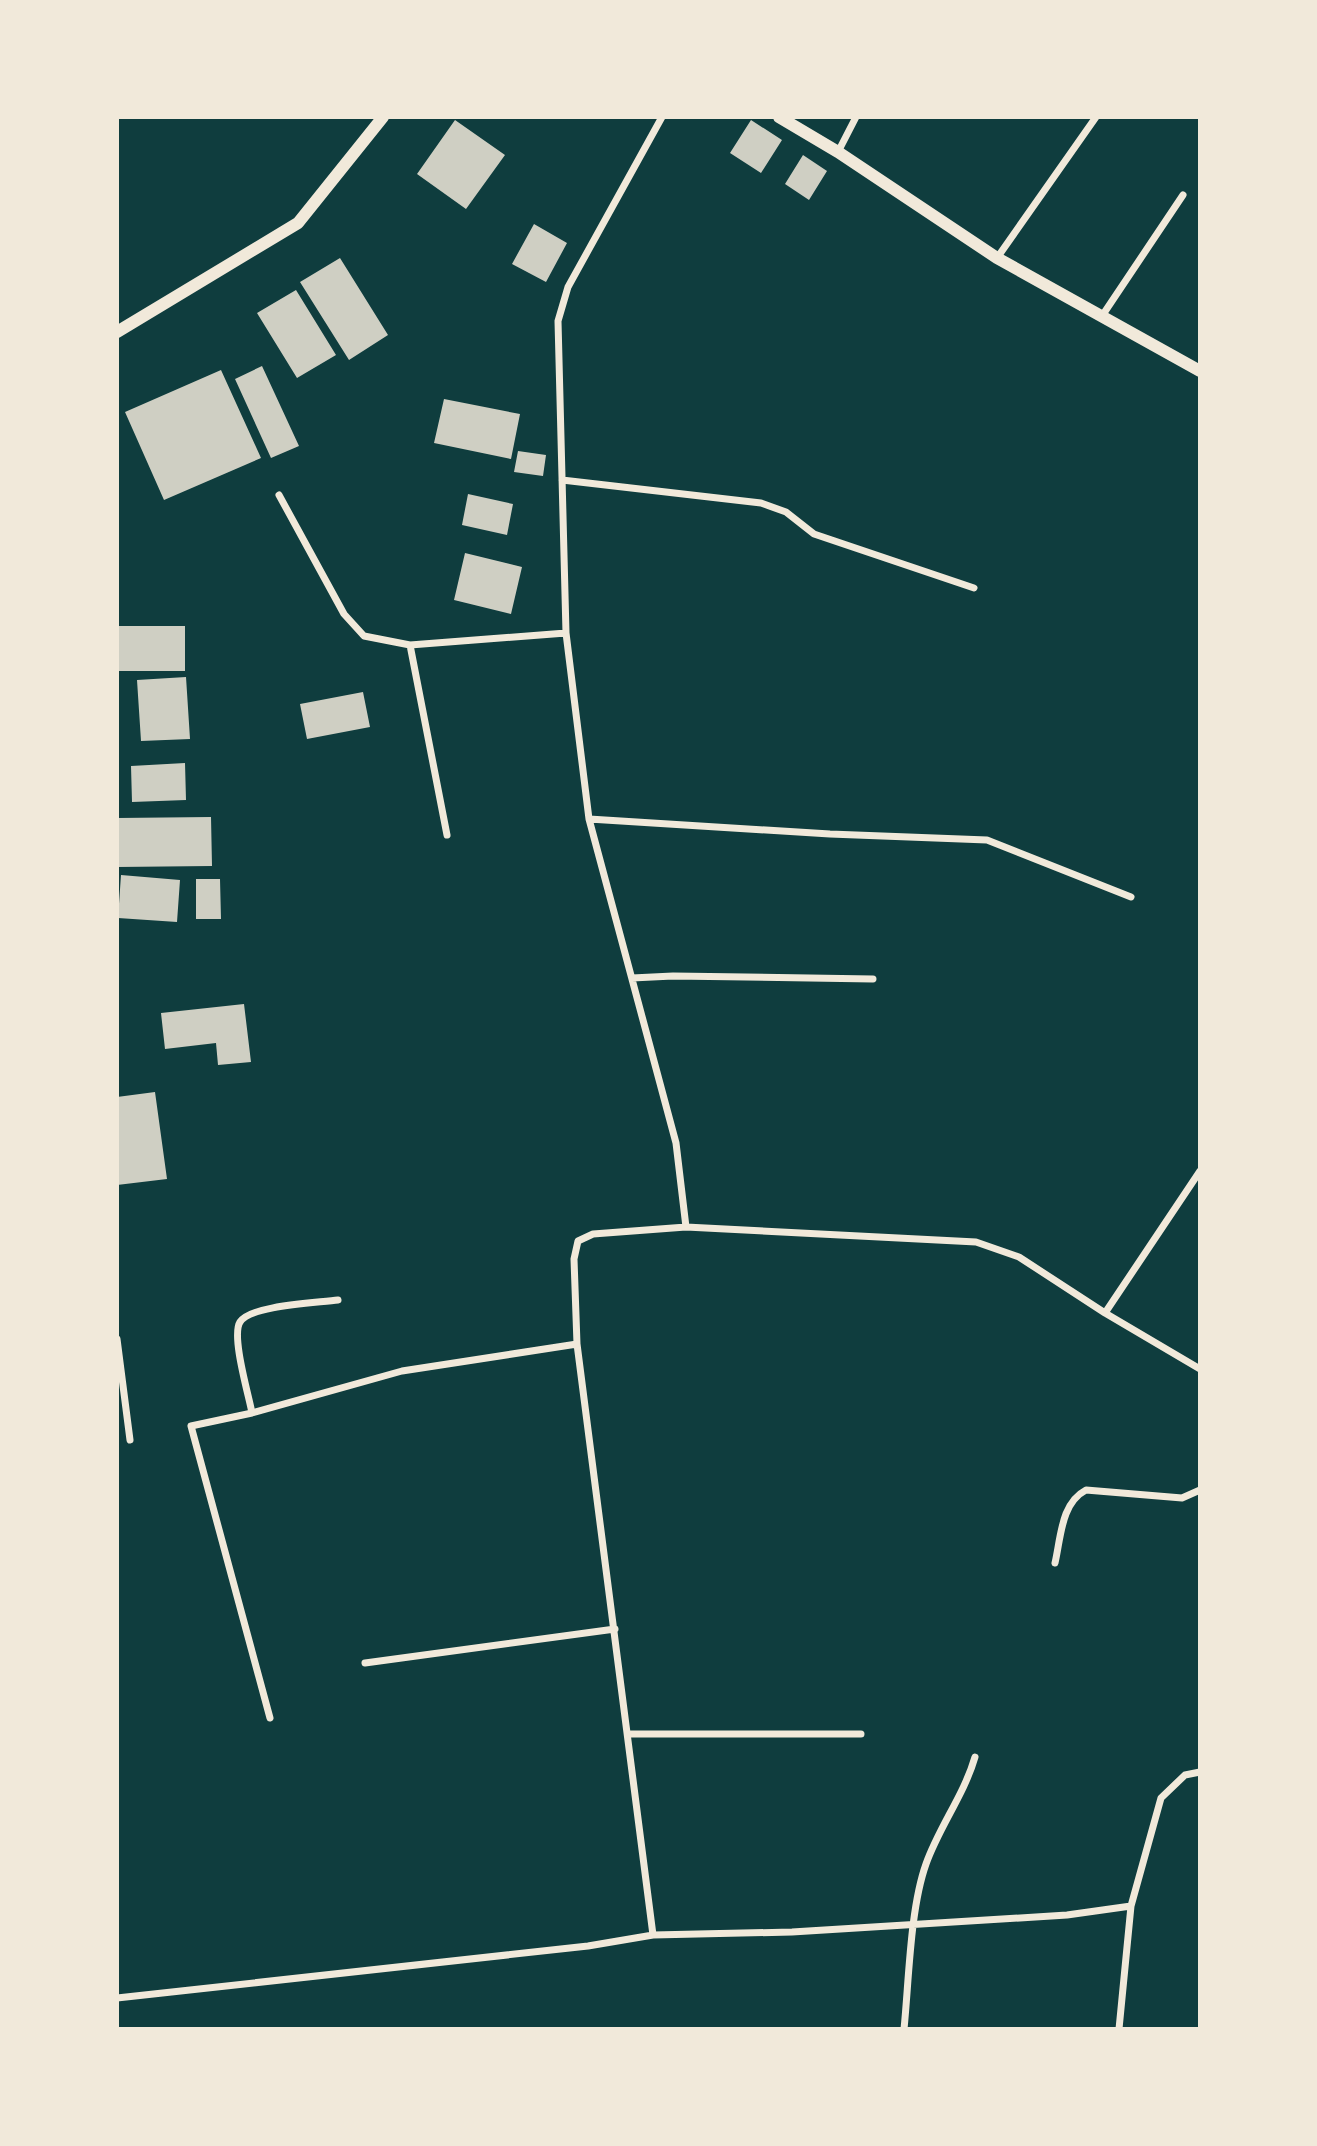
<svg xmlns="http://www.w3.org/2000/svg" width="1317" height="2146" font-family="'Nunito Sans',sans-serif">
  <rect width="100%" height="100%" fill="#0f3d3e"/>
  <path fill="#cfcfc3" d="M455 120 505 155 466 209 417 174Z
    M751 120 782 140 761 173 730 153Z
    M803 155 827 171 809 200 785 184Z
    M534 224 567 243 546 282 512 264Z
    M340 258 388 335 349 360 300 282Z
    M296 290 336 355 297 378 257 313Z
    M262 366 299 446 271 458 235 379Z
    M221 370 261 458 164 500 125 412Z
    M444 399 520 414 511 459 434 443Z
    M518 451 546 455 543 476 514 472Z
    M468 494 513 504 507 535 462 525Z
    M465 553 522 567 511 614 454 600Z
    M117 626H185V671H117Z
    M186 677 190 739 141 741 137 680Z
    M363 692 370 727 307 739 300 704Z
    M185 763 186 800 132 802 131 766Z
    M211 817 212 866 117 867V818Z
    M121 875 180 880 177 922 118 918Z
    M196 879H220L221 919H196Z
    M244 1004 251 1062 218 1065 216 1043 165 1049 161 1013Z
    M155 1092 167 1179 117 1185V1097Z"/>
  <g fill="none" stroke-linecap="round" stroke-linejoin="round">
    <path stroke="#f1e9da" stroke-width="7" d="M662 117 568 287 558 321 566 633 589 819 676 1143 686 1227
      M838 152 856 117
      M997 258 1096 117
      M1102 316 1183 195
      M562 480 761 503 786 512 814 534 974 588
      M279 495 344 614 364 636 410 645 566 633
      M410 645 447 835
      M589 819 830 834 987 840 1131 897
      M632 978 673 976 873 979
      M1105 1313 1200 1171
      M117 1339 130 1440
      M252 1413C249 1396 231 1336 240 1322 251 1305 317 1303 338 1300
      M1055 1563C1061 1537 1061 1503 1086 1490L1182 1498 1200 1490
      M365 1663 615 1629
      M270 1718 191 1426 252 1413 402 1371 577 1344
      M628 1734H861
      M653 1935 577 1344 574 1259 578 1241 593 1234 686 1227 976 1242 1019 1257 1105 1313 1200 1369
      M117 1998 588 1946 653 1935 792 1932 1067 1915 1131 1906 1161 1798 1185 1775 1200 1772
      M904 2029C909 1980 910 1909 926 1864 939 1827 964 1795 975 1757
      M1119 2029 1131 1906"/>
    <path stroke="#f1e9da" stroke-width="12" d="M779 117 838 152 997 258 1200 371
      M117 332 298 223 383 117"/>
  </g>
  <rect width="1317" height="2146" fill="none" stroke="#f1e9da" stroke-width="238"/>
</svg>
